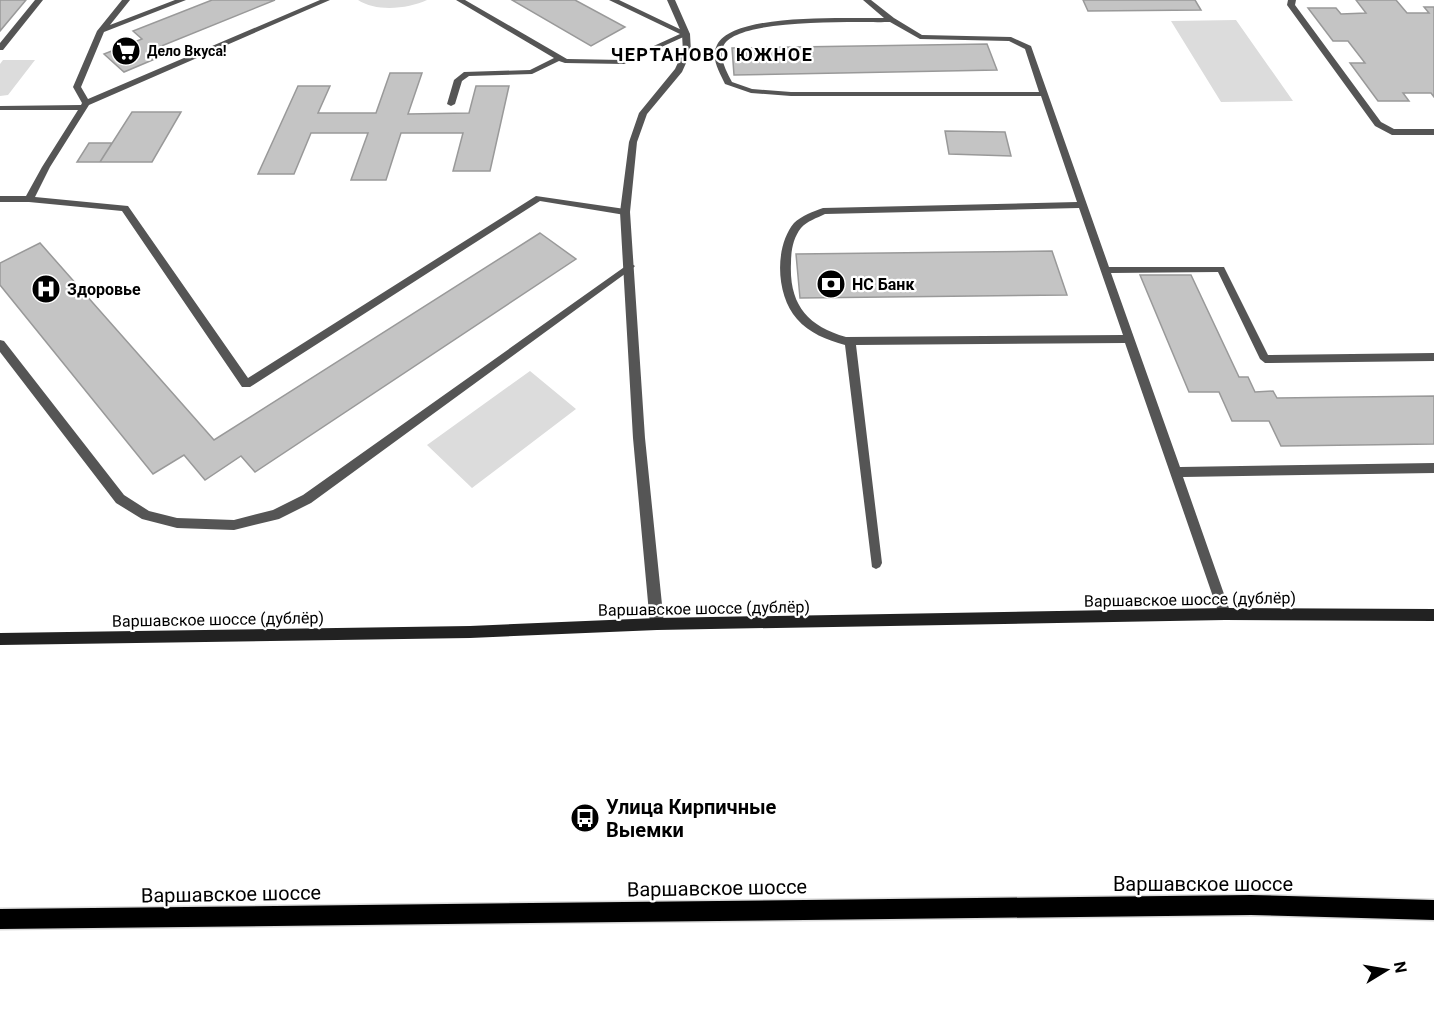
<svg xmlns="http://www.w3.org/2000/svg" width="1434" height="1018" font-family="Roboto,sans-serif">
  <rect width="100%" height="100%" fill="#fff"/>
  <path fill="#dcdcdc" d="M358 0H427C408 9 376 12 358 0Z
    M1236 20 1293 101 1221 102 1171 21Z
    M3 60H35L8 95 0 96V64Z
    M530 371 576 409 472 488 427 445Z"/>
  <path fill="#c4c4c4" stroke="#999" stroke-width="1.5" d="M0 0H26L0 31Z
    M212 0H275L154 49 162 56 124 72 104 54 142 39 133 31Z
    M512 0H575L625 27 591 46Z
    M1083 0H1195L1201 10 1088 11Z
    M1356 0H1396L1407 13H1429L1424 7H1434V97L1431 93H1403L1409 101H1378L1350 63H1365L1348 41H1333L1308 8H1336L1341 14 1366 13Z
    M987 44 997 70 734 75 732 48Z
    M390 73H422L408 114 469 113 476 86H509L490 171H453L463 133H401L386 180H351L368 133H311L294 174H258L298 86H330L318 113H376Z
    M132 112H181L152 162H100Z
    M945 131 1005 132 1011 156 949 154Z
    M89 143H112L100 162H77Z
    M540 233 576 259 255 472 241 456 205 480 184 455 153 474 0 285V263L40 243 214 440Z
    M1052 251 1067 295 800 298 796 254Z
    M1140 275H1191L1239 377H1248L1255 392 1273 391 1277 398 1434 396V444L1281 446 1269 421H1232L1219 392H1189Z"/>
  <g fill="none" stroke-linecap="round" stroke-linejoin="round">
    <g stroke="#dbdbdb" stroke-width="3">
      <path id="primary" d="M1251 895 1434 900V920L1251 915 0 929V909Z"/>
    </g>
    <path fill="#555" fill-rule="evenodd" d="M35 0H43L3 50H0V43Z
      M122 0H130L110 25 175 0H186L104 32 81 87 88 99 320 0H330L89 105 50 167 35 197 128 206 248 378 536 196 625 209 630 212 625 215 540 201 250 387H242L122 211 29 202H0V196H26L42 167 78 110H0V106L81 105 82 103 73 87 97 31Z
      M456 0H465L567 59 623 60 680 34 609 0H619L690 34 624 64 565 63 559 61 532 74 469 76 462 81 455 104 451 106 447 104 454 80 464 72 530 70 554 58Z
      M863 0H871L894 18 922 35 1011 37 1031 46 1109 267H1224L1268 355 1434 353V361L1265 363 1260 359 1218 272 1111 273 1180 467 1434 463V473L1183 477 1231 614 1230 618 1225 620 1220 618 1219 614 1125 343 856 345 882 563 880 567 876 569 872 567 845 345C827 340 809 333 797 319 776 296 774 247 794 223 801 216 814 211 823 208L1077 202 1041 96H791L751 93 725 84C720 73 710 58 717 45 734 12 848 19 884 18ZM890 22 920 39 1009 41 1025 49 1039 92H791L752 89 732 82C727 72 719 59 723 47 734 17 860 23 890 22ZM1079 208 1123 335 846 337C807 326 789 304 791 263 791 251 793 238 801 228 807 221 817 218 825 214Z
      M1288 0H1296L1295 5 1381 122 1394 129H1434V135H1392L1375 126 1287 5Z
      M630 263 635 266 633 268 311 503 279 519 234 530 177 528 142 519 116 503 0 352V340L4 341 124 495 149 511 177 518 234 520 273 510 303 495Z"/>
    <path fill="#555" fill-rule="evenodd" d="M667 0H675L690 34 691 52 682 72 647 114 637 142 630 212 645 438 664 624 662 628 657 630 652 628 650 624 633 438 620 212 629 142 639 113 675 69 683 52 682 34Z"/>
    <path fill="#222" fill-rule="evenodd" d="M1225 608 1434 609V621L1225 620 657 630 470 638 0 645V633L470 626 657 618Z"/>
    <use href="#primary" fill="#000" fill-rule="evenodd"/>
  </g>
  <defs>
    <g id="supermarket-disc" transform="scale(1.5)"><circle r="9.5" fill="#000" stroke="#fff"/><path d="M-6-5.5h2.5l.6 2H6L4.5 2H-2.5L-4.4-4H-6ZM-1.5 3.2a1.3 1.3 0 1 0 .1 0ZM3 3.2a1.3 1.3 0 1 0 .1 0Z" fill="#fff"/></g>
    <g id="bank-disc" transform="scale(1.5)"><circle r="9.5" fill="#000" stroke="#fff"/><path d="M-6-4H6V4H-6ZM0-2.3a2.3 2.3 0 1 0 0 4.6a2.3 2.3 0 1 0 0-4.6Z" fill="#fff"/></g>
    <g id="hospital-disc" transform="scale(1.5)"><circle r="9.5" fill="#000" stroke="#fff"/><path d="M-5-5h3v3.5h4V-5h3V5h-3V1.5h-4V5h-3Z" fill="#fff"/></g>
    <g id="bus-disc" transform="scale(1.5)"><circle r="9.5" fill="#000" stroke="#fff"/><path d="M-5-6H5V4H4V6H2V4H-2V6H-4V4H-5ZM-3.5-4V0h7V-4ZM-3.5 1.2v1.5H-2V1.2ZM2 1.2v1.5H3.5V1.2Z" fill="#fff"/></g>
  </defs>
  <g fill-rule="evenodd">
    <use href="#supermarket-disc" x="126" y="51"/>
    <use href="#bank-disc" x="831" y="284"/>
    <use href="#hospital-disc" x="46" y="289"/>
    <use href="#bus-disc" x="585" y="818"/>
  </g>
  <g text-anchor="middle" stroke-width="4.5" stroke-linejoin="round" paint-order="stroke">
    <g font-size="14" font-weight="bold" fill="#000" stroke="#fff" text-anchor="start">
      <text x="147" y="56">Дело Вкуса!</text>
    </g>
    <g font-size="16" font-weight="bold" fill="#000" stroke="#fff" text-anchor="start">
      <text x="852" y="290">НС Банк</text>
      <text x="67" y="295">Здоровье</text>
    </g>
    <g font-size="16" fill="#000" stroke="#fff">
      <text transform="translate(1190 599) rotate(-1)" y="6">Варшавское шоссе (дублёр)</text>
      <text transform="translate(704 608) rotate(-1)" y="6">Варшавское шоссе (дублёр)</text>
      <text transform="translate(218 619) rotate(-1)" y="6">Варшавское шоссе (дублёр)</text>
    </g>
    <g font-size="18" font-weight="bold" letter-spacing="1.5" fill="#000" stroke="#fff">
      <text x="712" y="61">ЧЕРТАНОВО ЮЖНОЕ</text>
    </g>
    <g font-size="20" font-weight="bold" fill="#000" stroke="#fff" text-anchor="start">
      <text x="606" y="814">Улица Кирпичные<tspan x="606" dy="23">Выемки</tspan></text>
    </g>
    <g font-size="20" fill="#000" stroke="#fff">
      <text x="1203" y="891">Варшавское шоссе</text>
      <text transform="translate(717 888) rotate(-1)" y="7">Варшавское шоссе</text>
      <text transform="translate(231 894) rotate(-1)" y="7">Варшавское шоссе</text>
    </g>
  </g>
  <g transform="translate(1386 970) rotate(79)" stroke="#ffffff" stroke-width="4.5" paint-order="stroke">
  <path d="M0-4.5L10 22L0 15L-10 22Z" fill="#000000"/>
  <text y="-9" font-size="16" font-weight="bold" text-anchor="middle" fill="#000000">N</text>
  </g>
</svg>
